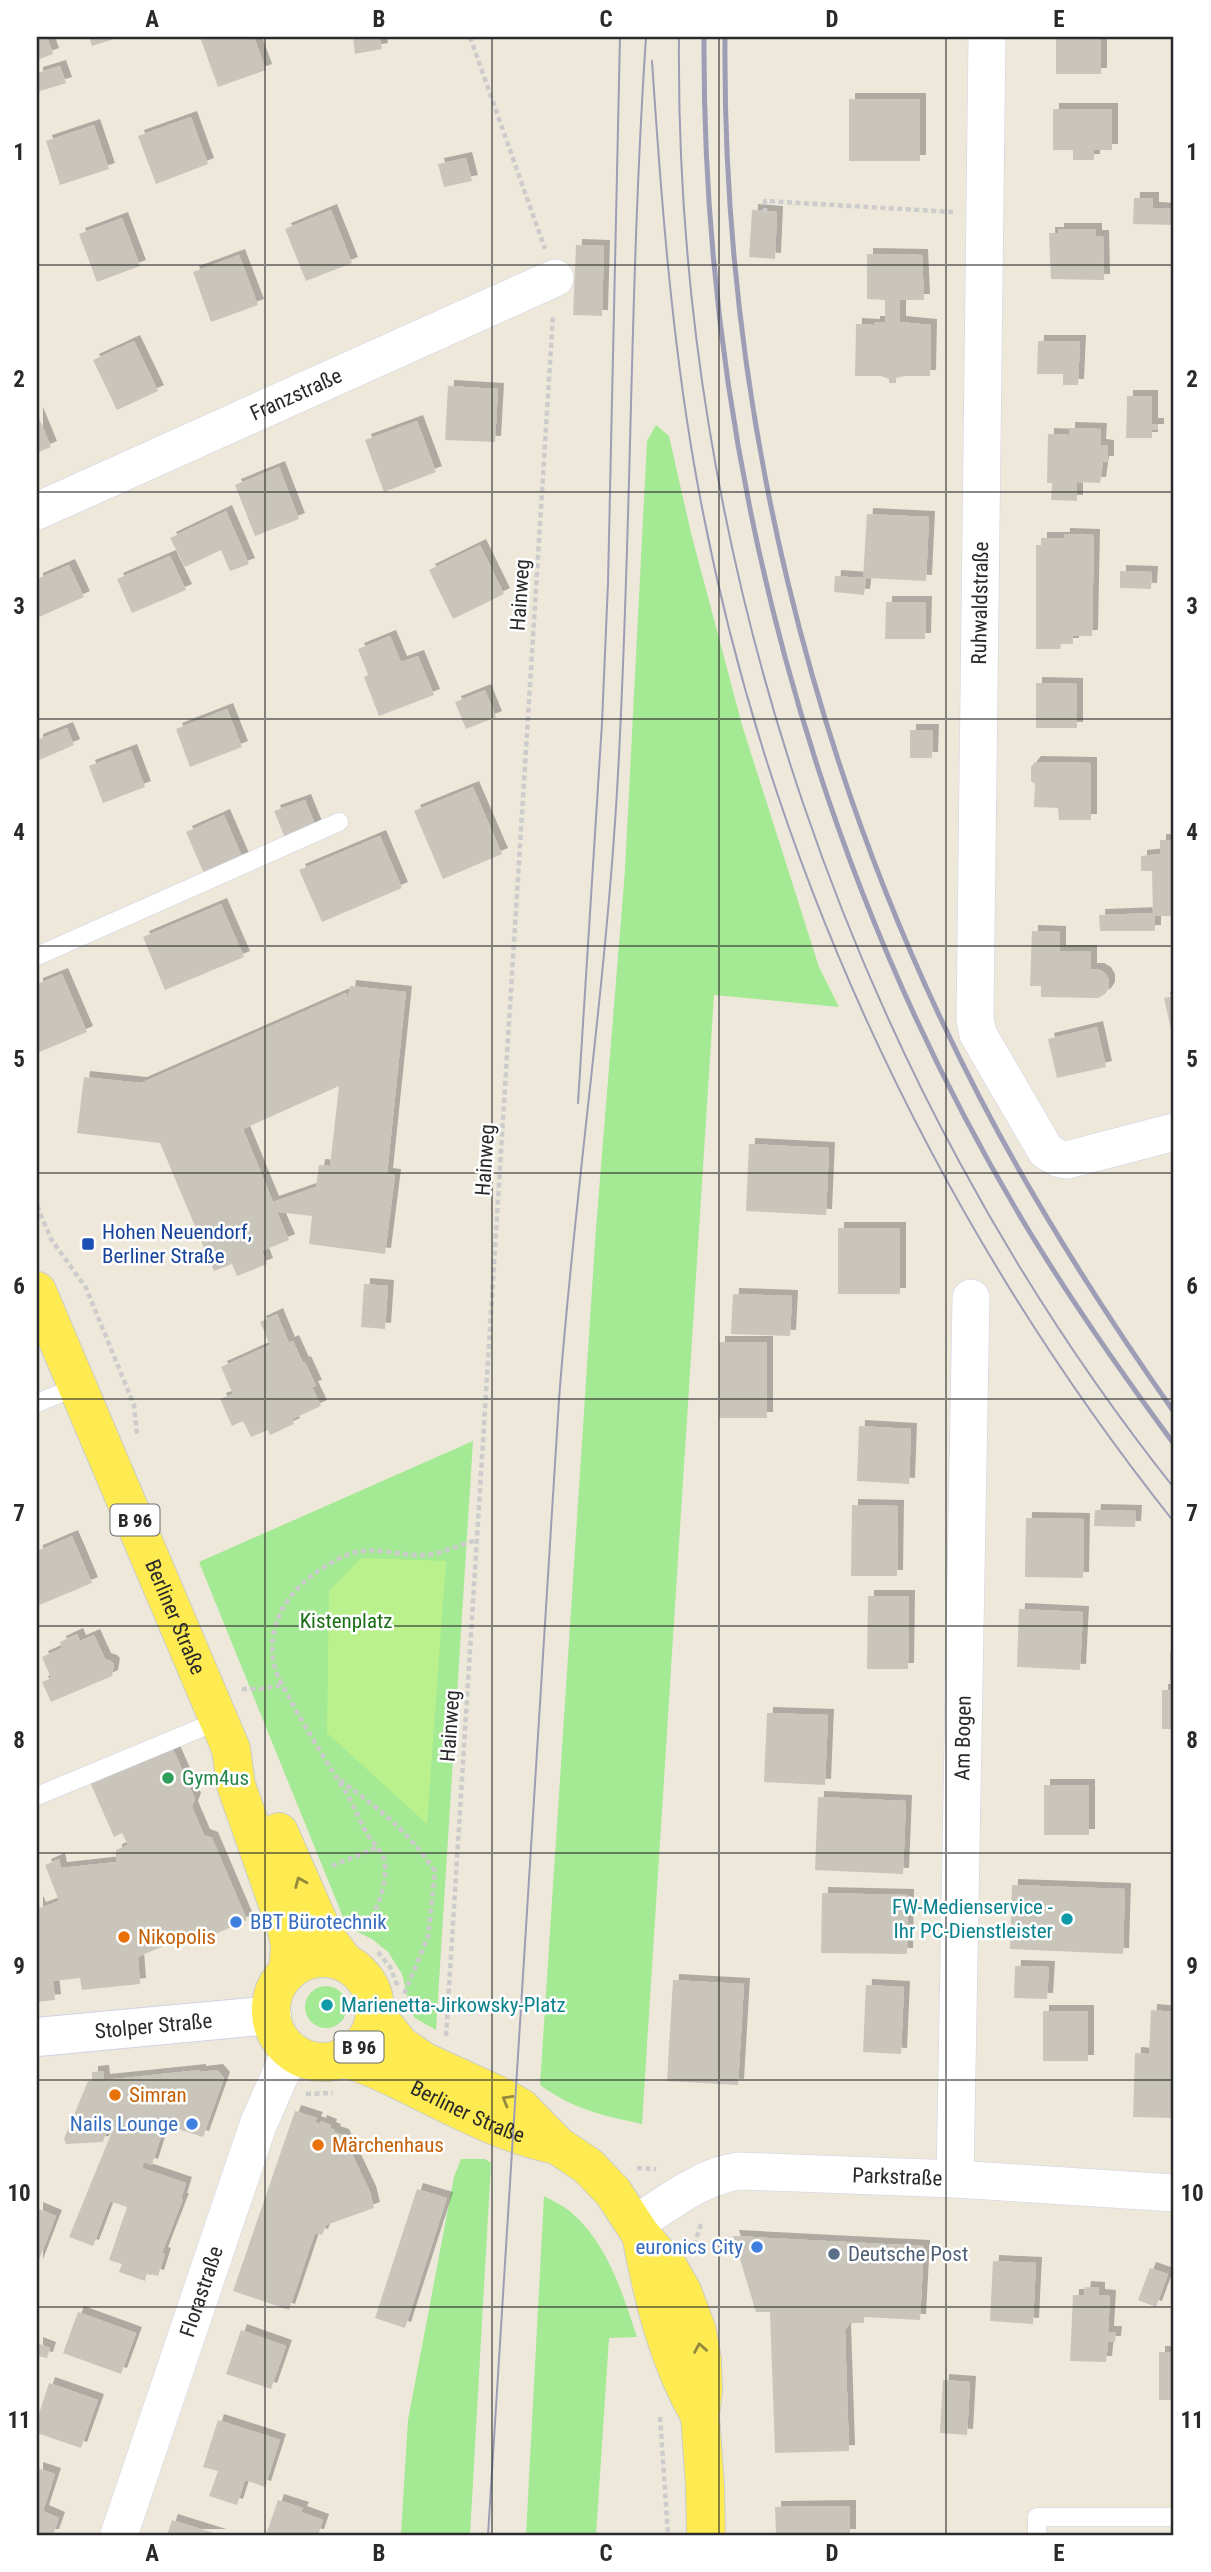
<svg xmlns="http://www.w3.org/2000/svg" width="1211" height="2572" font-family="'Roboto Condensed',sans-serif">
  <defs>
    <filter id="shadow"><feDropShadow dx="6" dy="-6" stdDeviation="0" flood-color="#0004"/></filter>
  </defs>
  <rect width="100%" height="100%" fill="#eee8db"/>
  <path fill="#a4e993" d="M656 425 669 436 691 533 742 725 819 967 839 1007 714 995 642 2124C601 2115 575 2110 540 2085L596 1228 625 870 647 441Z
    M473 1441 436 2030 415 2018 411 2012 402 1974 388 1952 372 1939 347 1927 199 1562Z
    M305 2007a21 21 0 1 1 42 0a21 21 0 1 1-42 0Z
    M461 2159H485L491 2163 470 2535H401L408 2420 454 2177Z
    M544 2196C553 2201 564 2206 572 2213 608 2245 622 2292 637 2337L609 2338 596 2535H526Z"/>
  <path fill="#baf18d" d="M361 1558 446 1561 427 1824 327 1733 329 1591Z"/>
  <path fill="#c9c5bb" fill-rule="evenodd" filter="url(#shadow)" d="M47 37 53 54 37 60V39Z
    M89 37H120L92 46Z
    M200 37H254L266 70 218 87Z
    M353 37H380L382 49 355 54Z
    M1056 37H1101V74H1056Z
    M60 66 66 83 37 92V73Z
    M849 99H920V161H849Z
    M1053 109H1112V150H1094V160H1073V150H1053Z
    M191 117 208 164 156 184 138 136Z
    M94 125 109 169 60 185 46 141Z
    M466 158 472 181 444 187 438 164Z
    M1134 198H1153V208L1174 209V225L1133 224Z
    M331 210 352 263 306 281 285 229Z
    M752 210 777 212 775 259 749 257Z
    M122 218 140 266 97 282 79 234Z
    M1058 229H1096V236H1103L1104 280 1051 279 1049 233H1058Z
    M576 245 604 246 602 316 573 315Z
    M867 254 922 255 924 300H900V322L931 325 930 376H904L896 378V383H889V379L881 376H855L856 324 874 325V322H885V300L867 299Z
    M239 255 258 305 211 322 193 272Z
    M134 341 158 391 117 410 93 360Z
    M1038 341H1080L1078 385H1063V374H1037Z
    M448 386 498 389 495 442 445 440Z
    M1127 396H1152V424H1158V430H1152V438H1126Z
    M37 413 51 447 37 453Z
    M417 421 436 472 384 492 365 440Z
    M1069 428 1101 429 1100 445 1108 446V462H1103L1100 483 1077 482V501L1051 500 1052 483H1047L1048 434 1069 435Z
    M279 467 299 519 255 536 235 485Z
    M226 511 249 564 230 571 221 550 185 567 170 538Z
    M867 514 929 517 926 581 866 578 864 595 834 592 835 576 863 578Z
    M1064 534 1094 535 1092 636H1073V644H1061L1060 649H1036V545H1041V538H1064Z
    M480 545 504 594 453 619 429 570Z
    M170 556 186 590 132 613 117 579Z
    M69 565 84 597 37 618V579Z
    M1120 571 1152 572 1151 589 1120 588Z
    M886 602H926L925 639H885Z
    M390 636 401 662 418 656 434 695 379 716 364 677 368 675 358 649Z
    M1036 683 1077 684V728H1036Z
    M485 690 496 717 466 729 455 702Z
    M227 709 242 747 190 767 176 729Z
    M67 728 74 745 37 761V740Z
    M910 730H933L932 758H910Z
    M131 750 145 787 103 803 89 766Z
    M1035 762 1091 763V820H1059L1058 808 1034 807 1035 784 1031 781V767Z
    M473 787 502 854 443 879 414 811Z
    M305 800 316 827 285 838 274 811Z
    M224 815 243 859 205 876 186 832Z
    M380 836 402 888 322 922 299 870Z
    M1160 840H1174V916H1155V931H1100L1099 915 1153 913 1152 871H1141V856L1160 854Z
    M221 904 244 957 165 990 143 937Z
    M1032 931 1060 932V951H1091V969H1098L1105 973 1109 980V988L1105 994 1098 998 1041 997V986H1030Z
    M62 974 87 1032 37 1053V984Z
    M350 986 406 992 387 1174 395 1175 385 1254 309 1244 312 1216 277 1212 289 1240 262 1251 267 1264 237 1276 232 1264 214 1271 160 1143 77 1133 84 1077 141 1083 346 993 348 999ZM339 1086 330 1166 319 1165 316 1187 273 1202 243 1129Z
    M1174 996V1038H1173L1164 998Z
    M1097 1027 1106 1067 1057 1078 1048 1039Z
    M749 1144 829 1148 826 1215 746 1211Z
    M838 1228H900V1294H838Z
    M364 1284 388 1286 385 1329 361 1327Z
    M733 1294 792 1296 790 1336 731 1334Z
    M277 1314 289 1343 293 1341 303 1363 305 1362 316 1386 312 1387 321 1406 292 1419 294 1424 270 1435 268 1430 251 1437 243 1421 232 1426 220 1399 233 1394 221 1367 270 1345 260 1322Z
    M719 1342H767V1418H719Z
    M859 1426 911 1429 909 1484 857 1481Z
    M852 1505 898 1506 897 1576H851Z
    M1095 1510 1136 1511 1135 1527 1094 1526Z
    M1026 1518 1084 1519 1083 1578 1025 1577Z
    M72 1536 92 1583 37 1606V1551Z
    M868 1596H909L908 1669H867Z
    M1019 1609 1083 1612 1080 1670 1017 1667Z
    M77 1634 80 1641 94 1635 105 1659 111 1661 114 1664 112 1676 51 1702 42 1682 51 1678 42 1657 62 1648 60 1642Z
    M1170 1652H1174V1682H1170Z
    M1162 1690H1174V1729H1162Z
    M767 1713 828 1715 825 1785 764 1782Z
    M170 1742 195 1799 192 1807 204 1835 212 1838 247 1920 191 1945 187 1936 138 1957 140 1984 82 1990 80 1978 53 1981 55 2000 37 2002V1901L40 1908 59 1901 45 1865 59 1859 61 1868 116 1862V1850L128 1845 122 1833 114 1837 90 1782Z
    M1044 1785H1089V1835H1044Z
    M818 1797 906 1801 903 1874 815 1870Z
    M1012 1885 1125 1889 1123 1954 1010 1949Z
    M822 1893 908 1895 907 1954 821 1953Z
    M1015 1966 1049 1967 1047 1999 1014 1998Z
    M673 1980 744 1984 738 2085 667 2081Z
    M866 1985 904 1987 901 2054 863 2052Z
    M1151 2010 1174 2012V2118L1133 2117 1135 2053 1149 2054Z
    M1043 2011H1088V2061H1043Z
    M200 2070V2072L217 2070 224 2078 203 2137 178 2129 177 2132 164 2127 152 2165 144 2162 142 2168 186 2183 181 2199H183L162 2253 165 2254 158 2276 147 2273 145 2281 119 2272 122 2264 109 2260 127 2207 110 2201 93 2246 69 2237 113 2129H107L103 2142 66 2144 64 2139 88 2081H92V2072L103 2071 104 2080Z
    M295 2111 317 2118 315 2122 320 2124 321 2121 331 2125 330 2128 335 2130 334 2132 343 2135 370 2192 374 2208 326 2225 322 2235 315 2233 289 2310 233 2291Z
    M417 2189 447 2198 405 2328 375 2318Z
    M37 2208 56 2216 37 2265Z
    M733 2236 924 2246 920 2320 864 2317V2323H850L845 2330 849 2451 775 2453 770 2312H756Z
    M993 2261 1036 2263 1033 2324 990 2321Z
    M1150 2268 1168 2274 1156 2307 1138 2300Z
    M1085 2287 1099 2288V2295L1110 2296 1108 2332H1116L1115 2342H1108L1106 2362 1070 2361 1073 2295H1084Z
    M78 2312 136 2333 121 2374 63 2353Z
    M241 2330 286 2346 271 2389 226 2374Z
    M37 2343 50 2348 47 2358 37 2356Z
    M1159 2352H1174V2400H1159Z
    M943 2380 970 2382 967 2435 940 2433Z
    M49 2383 98 2400 81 2448 37 2433V2420Z
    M218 2420 280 2440 265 2487 245 2480 237 2505 209 2496 218 2471 203 2467Z
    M37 2468 55 2474 43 2511 59 2518 53 2535H37Z
    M278 2500 303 2508 301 2512 323 2520 318 2535 294 2533 293 2535H266Z
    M850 2506V2535H776L775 2507Z
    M172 2520 220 2535H167Z"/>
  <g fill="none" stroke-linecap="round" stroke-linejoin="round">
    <g stroke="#d0d1e4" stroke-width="19">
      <path id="service" d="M37 956 339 822
        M37 1403 76 1387
        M37 1796 220 1720
        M1037 2535V2517H1174"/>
    </g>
    <g stroke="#d0d1e4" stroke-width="38">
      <g id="minor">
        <path d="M987 37 975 1019 978 1034 1046 1151 1060 1159 1067 1160 1174 1132"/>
        <path id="s1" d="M37 511 555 278"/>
        <path id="s2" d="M955 2179 971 1298"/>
        <path id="s3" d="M635 2224C666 2205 702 2175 740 2171L955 2179 1174 2193"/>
        <path id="s4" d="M119 2535 258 2125 291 2050"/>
      </g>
    </g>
    <g stroke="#d0d1e4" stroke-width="40">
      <g id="secondary">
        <path id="s5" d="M37 2037 272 2015"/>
      </g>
    </g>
    <g stroke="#ccc" stroke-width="40">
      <g id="primary">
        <path id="s6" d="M37 1291 231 1749 236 1785 287 1930 290 1946 288 1972"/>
        <path d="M279 1832 324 1935 345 1963"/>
        <circle cx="323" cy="2010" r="52"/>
        <path d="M375 2014 401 2046 425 2062 504 2098 521 2108 557 2145 588 2166 613 2192 641 2235 667 2265 682 2291 697 2331 702 2360 703 2390 700 2416 705 2486 706 2535"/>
        <path id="s7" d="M341 2058C366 2063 388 2075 411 2086 458 2109 504 2134 556 2145"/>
        <path d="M642 2240C654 2301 668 2360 699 2414"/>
      </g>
    </g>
    <path stroke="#ccc" stroke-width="4.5" stroke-dasharray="5 3.5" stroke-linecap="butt" d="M470 37 545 249
      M765 213V201L953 212
      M37 1206 51 1239 86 1288 134 1405 137 1434
      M242 1689H260L282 1685
      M340 1780C380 1810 406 1829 435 1871L428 1937 404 1994
      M332 1866 376 1848
      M363 1932C376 1911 387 1888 385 1863 384 1852 371 1842 366 1832 359 1819 354 1806 347 1794 328 1764 309 1734 292 1703 285 1689 275 1675 273 1659 267 1609 304 1574 347 1555 372 1544 400 1557 426 1555 442 1554 461 1544 477 1540
      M378 1952 390 1967 398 1987
      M446 2036 553 315
      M306 2094 333 2093
      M637 2168 656 2169
      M694 2245 701 2224
      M660 2417 668 2535"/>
    <use href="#service" stroke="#fff" stroke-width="18"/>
    <use href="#minor" stroke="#fff" stroke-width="37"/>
    <use href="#secondary" stroke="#fff" stroke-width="38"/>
    <use href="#primary" stroke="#fdeb51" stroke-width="38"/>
    <path stroke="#9d9db6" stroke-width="2" d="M679 37C674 556 851 1081 1174 1488
      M652 61C661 196 671 330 694 464 761 850 930 1215 1174 1522
      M578 1103 602 723 608 583 620 37
      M488 2535 559 1400C574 1197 605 995 617 791 632 540 629 288 646 37"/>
    <path stroke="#9d9db6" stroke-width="5" d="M704 37C702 453 813 874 1029 1231 1074 1305 1123 1375 1174 1444
      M725 37C722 403 811 773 980 1098 1037 1208 1103 1311 1174 1412"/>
  </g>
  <defs><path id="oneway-chevron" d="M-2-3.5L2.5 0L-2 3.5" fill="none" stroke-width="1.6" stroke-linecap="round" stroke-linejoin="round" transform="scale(1.75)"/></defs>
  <g stroke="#948a3e">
    <use href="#oneway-chevron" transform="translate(300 1882) rotate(-113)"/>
    <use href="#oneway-chevron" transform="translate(507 2100) rotate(-150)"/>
    <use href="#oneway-chevron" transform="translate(700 2348) rotate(-100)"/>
  </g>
  <path fill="none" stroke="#2a2a2a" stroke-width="2" stroke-opacity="0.55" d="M265 37V2535M492 37V2535M719 37V2535M946 37V2535M37 265H1174M37 492H1174M37 719H1174M37 946H1174M37 1173H1174M37 1399H1174M37 1626H1174M37 1853H1174M37 2080H1174M37 2307H1174"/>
  <rect fill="#1a4fb4" stroke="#fff" stroke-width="2.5" x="81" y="1237" width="14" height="14" rx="3.5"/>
  <circle fill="#2e9e5b" stroke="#fff" stroke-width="2.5" cx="168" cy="1778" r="7"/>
  <g fill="#0f9aa8" stroke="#fff" stroke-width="2.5">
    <circle cx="1067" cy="1919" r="7"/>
    <circle cx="327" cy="2005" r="7"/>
  </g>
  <g fill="#3f7fe0" stroke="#fff" stroke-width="2.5">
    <circle cx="236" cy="1922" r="7"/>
    <circle cx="192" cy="2124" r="7"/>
    <circle cx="757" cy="2247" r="7"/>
  </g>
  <g fill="#e8710a" stroke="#fff" stroke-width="2.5">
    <circle cx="124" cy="1937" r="7"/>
    <circle cx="115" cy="2095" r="7"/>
    <circle cx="318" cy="2145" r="7"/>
  </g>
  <circle fill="#5c6f8a" stroke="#fff" stroke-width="2.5" cx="834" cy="2254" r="7"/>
  <g text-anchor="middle" stroke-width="5" stroke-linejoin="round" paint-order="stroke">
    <g fill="#fff" stroke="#6a6a6a" stroke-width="2">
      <rect x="110.5" y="1504.5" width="49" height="31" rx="5"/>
      <rect x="334.5" y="2031.5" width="49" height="31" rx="5"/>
    </g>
    <g font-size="19" font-weight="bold" fill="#2a2a2a">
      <text x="135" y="1527">B 96</text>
      <text x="359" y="2054">B 96</text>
    </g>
    <g font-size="21" fill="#2a2a2a" stroke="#fff">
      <text dy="7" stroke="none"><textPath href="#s1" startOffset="284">Franzstraße</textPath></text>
      <text transform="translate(520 595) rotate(-86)" y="7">Hainweg</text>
      <text transform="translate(980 603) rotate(-89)" y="7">Ruhwaldstraße</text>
      <text transform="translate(485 1160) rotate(-86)" y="7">Hainweg</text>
      <text dy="7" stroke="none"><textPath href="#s6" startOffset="354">Berliner Straße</textPath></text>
      <text transform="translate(450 1726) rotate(-86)" y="7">Hainweg</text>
      <text dy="7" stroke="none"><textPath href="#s2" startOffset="441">Am Bogen</textPath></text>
      <text dy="7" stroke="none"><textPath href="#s5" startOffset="117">Stolper Straße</textPath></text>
      <text dy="7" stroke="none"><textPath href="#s7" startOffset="138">Berliner Straße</textPath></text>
      <text dy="7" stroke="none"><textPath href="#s3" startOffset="276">Parkstraße</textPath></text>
      <text dy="7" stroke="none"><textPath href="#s4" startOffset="257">Florastraße</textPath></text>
    </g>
    <g font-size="21" fill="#164399" stroke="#fff" text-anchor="start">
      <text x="102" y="1239">Hohen Neuendorf,<tspan x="102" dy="24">Berliner Straße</tspan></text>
    </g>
    <g font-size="21" fill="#1a6e14" stroke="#fff">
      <text x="346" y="1628">Kistenplatz</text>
    </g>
    <g font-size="21" fill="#27864d" stroke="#fff" text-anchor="start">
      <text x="182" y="1785">Gym4us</text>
    </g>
    <g font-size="21" fill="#0d838f" stroke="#fff" text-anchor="end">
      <text x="1053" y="1914">FW-Medienservice -<tspan x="1053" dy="24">Ihr PC-Dienstleister</tspan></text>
      <text x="341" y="2012" text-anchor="start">Marienetta-Jirkowsky-Platz</text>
    </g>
    <g font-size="21" fill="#366cbe" stroke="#fff" text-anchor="end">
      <text x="250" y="1929" text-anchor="start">BBT Bürotechnik</text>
      <text x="178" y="2131">Nails Lounge</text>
      <text x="743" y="2254">euronics City</text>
    </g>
    <g font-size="21" fill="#c56008" stroke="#fff" text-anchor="start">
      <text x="138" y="1944">Nikopolis</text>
      <text x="129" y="2102">Simran</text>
      <text x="332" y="2152">Märchenhaus</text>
    </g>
    <g font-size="21" fill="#4e5e75" stroke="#fff" text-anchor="start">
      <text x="848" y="2261">Deutsche Post</text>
    </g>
  </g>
  <rect width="1211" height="2572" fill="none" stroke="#ffffff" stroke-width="77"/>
  <rect x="38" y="38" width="1134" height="2496" fill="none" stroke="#2a2a2a" stroke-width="2.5"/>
  <g font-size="23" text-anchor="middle" font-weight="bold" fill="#2a2a2a">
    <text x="152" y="27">A</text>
    <text x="379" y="27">B</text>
    <text x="606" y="27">C</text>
    <text x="832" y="27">D</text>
    <text x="1059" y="27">E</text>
    <text x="19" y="160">1</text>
    <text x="1192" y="160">1</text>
    <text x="19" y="387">2</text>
    <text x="1192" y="387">2</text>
    <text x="19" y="614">3</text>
    <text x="1192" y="614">3</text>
    <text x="19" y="840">4</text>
    <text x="1192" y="840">4</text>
    <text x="19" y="1067">5</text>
    <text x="1192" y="1067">5</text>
    <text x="19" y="1294">6</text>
    <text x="1192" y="1294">6</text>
    <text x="19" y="1521">7</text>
    <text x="1192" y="1521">7</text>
    <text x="19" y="1748">8</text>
    <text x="1192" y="1748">8</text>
    <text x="19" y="1974">9</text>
    <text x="1192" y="1974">9</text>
    <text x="19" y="2201">10</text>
    <text x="1192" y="2201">10</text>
    <text x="19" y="2428">11</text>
    <text x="1192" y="2428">11</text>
    <text x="152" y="2561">A</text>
    <text x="379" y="2561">B</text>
    <text x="606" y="2561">C</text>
    <text x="832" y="2561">D</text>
    <text x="1059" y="2561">E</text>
  </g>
</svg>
